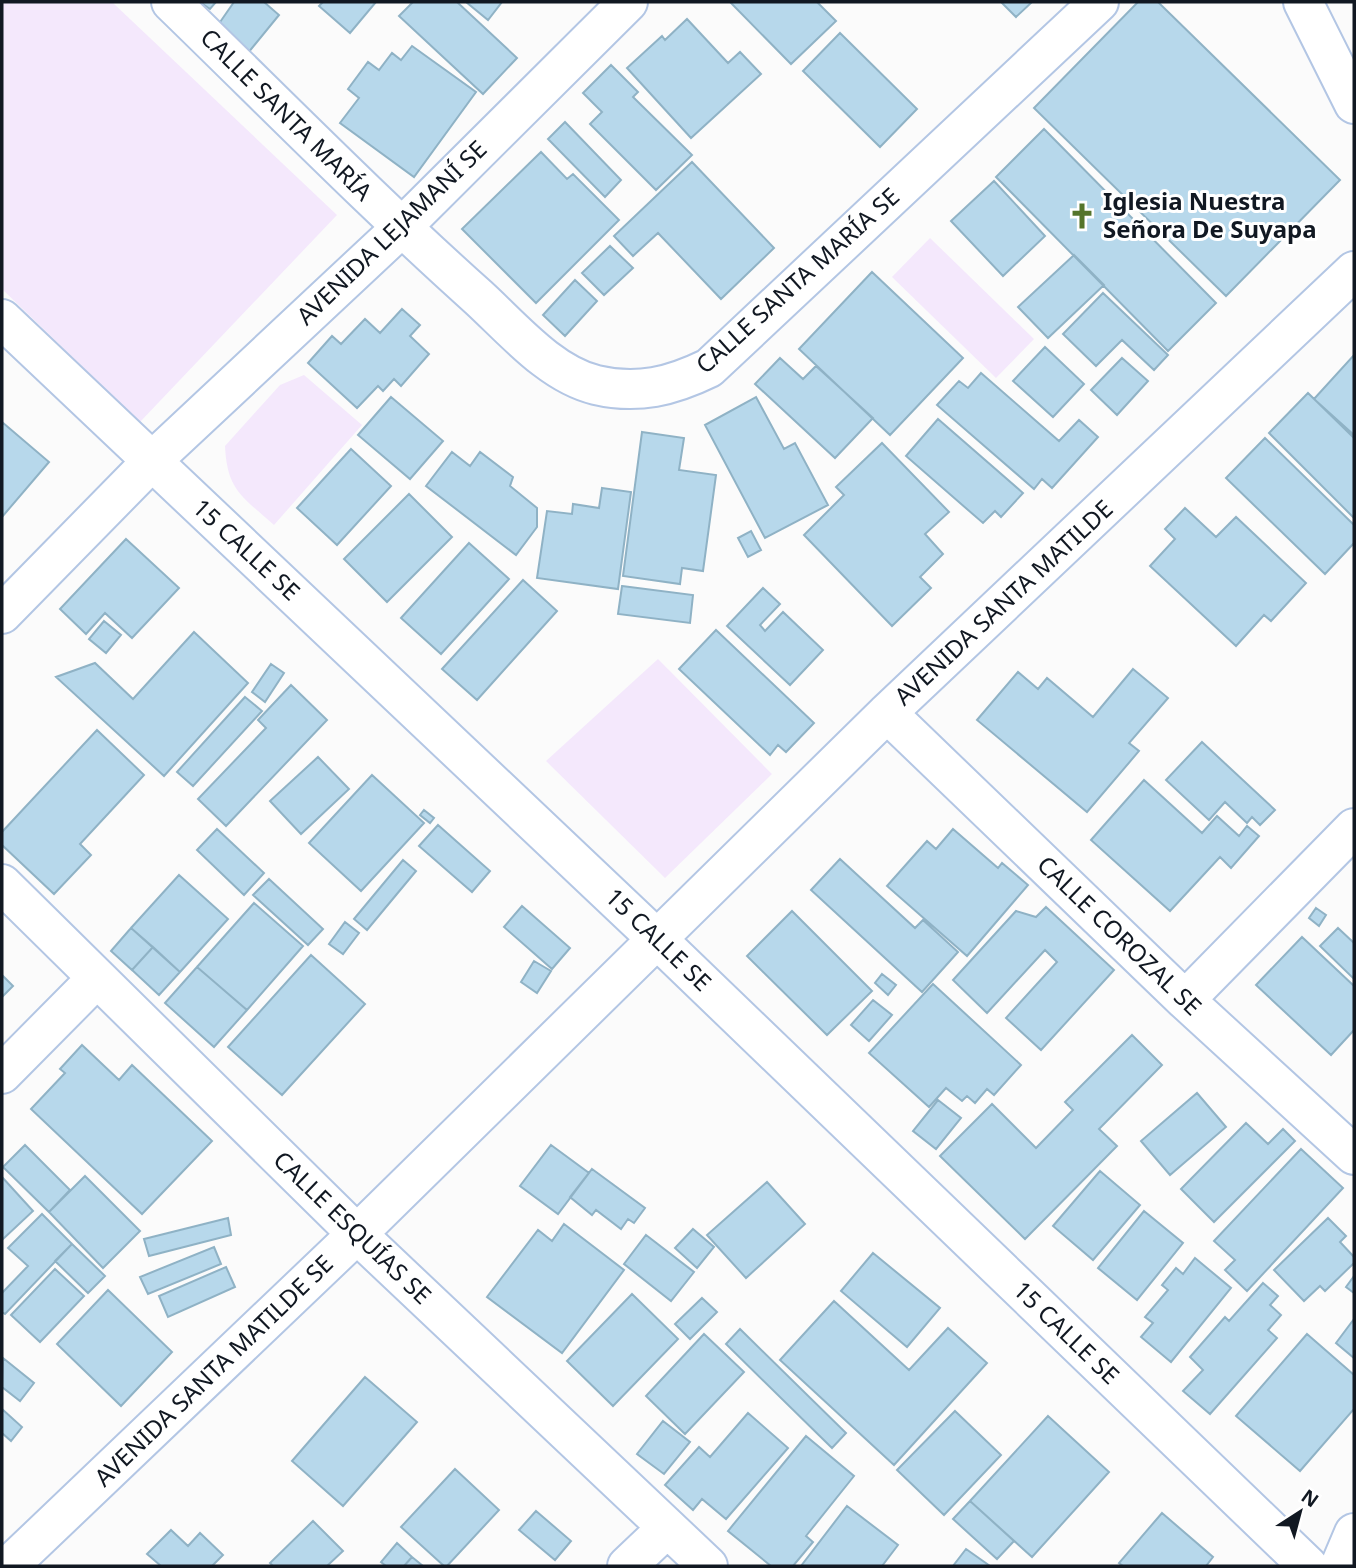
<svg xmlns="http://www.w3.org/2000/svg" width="1356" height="1568" font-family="'Noto Sans',sans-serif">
  <rect width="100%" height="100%" fill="#fbfbfb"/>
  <path fill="#f4e8fc" d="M2 2H112L337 215 140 422 2 289Z
    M930 238 1034 339 996 378 892 277Z
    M304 375 362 425 274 525C243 497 227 491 225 446L280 385Z
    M658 659 772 774 665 878 546 761Z"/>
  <path fill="#b7d8eb" stroke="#8fb2c5" stroke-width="2" d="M200 2H216L210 9Z
    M234 2H264L279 15 248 53 218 25Z
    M323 2H376L350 33 319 6Z
    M413 2H457L517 58 483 94 399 16Z
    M466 2H502L488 20Z
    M730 2H817L836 21 791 64Z
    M1001 2H1032L1016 17Z
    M1138 2H1158L1340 180 1226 296 1034 108Z
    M687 19 728 63 740 52 761 74 691 138 627 68 662 36 665 40Z
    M840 33 917 109 880 147 803 71Z
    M412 46 476 92 414 177 340 123 359 98 348 89 368 62 379 70 392 53 401 60Z
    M611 65 638 92 633 97 692 155 656 190 590 124 602 112 583 93Z
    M565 122 621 180 605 197 548 139Z
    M1044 129 1216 303 1168 351 996 177Z
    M541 152 567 179 573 174 619 220 536 303 462 229Z
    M692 162 774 248 721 299 658 233 633 256 614 236Z
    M994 181 1045 236 1003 276 951 221Z
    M610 246 633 268 604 295 582 273Z
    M1074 255 1104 285 1048 338 1018 307Z
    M872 272 963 358 890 435 799 349Z
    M575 280 597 301 565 336 543 315Z
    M1103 293 1168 355 1154 370 1122 340 1096 366 1063 334Z
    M402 309 420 325 410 336 429 354 401 386 394 379 383 391 378 386 357 408 308 363 332 336 341 344 365 319 380 333Z
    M1045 347 1084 384 1053 417 1013 381Z
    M1354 355V435L1314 399Z
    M780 358 803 379 816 366 873 418 835 458 755 384Z
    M1122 358 1148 381 1117 415 1091 390Z
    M981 373 1059 441 1079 420 1098 437 1052 488 1042 479 1034 489 937 405 959 381 968 388Z
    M1308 393 1354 438V518L1269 433Z
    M391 397 443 441 410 479 358 435Z
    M756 397 784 449 795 443 828 505 765 538 705 425Z
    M938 419 1023 493 1001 517 995 511 983 523 906 456Z
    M2 422 49 462 2 517Z
    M642 432 684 438 679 470 716 475 703 571 682 568 680 584 623 576Z
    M1265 438 1354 525V543L1325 574 1226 478Z
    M882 443 949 512 925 534 943 554 920 577 931 588 892 626 804 535 844 495 836 487Z
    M351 449 391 486 337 545 297 508Z
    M452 452 470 466 480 452 513 477 510 486 537 508V527L516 555 426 486Z
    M602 488 631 492 618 589 537 578 547 511 572 514 573 504 599 508Z
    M409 494 452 537 387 602 344 559Z
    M1185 508 1216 537 1236 517 1306 583 1271 621 1264 615 1236 646 1150 566 1175 539 1165 529Z
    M751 531 761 550 748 557 738 538Z
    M126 539 179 588 132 638 105 613 86 634 60 609Z
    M469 543 509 579 441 654 401 618Z
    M523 580 557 611 477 700 442 669Z
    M622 586 693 595 690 623 618 614Z
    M763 588 780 604 760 625 765 631 783 612 823 650 790 685 727 626Z
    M104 621 121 635 106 653 89 639Z
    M716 630 814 723 786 752 778 745 770 755 679 669Z
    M194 632 248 683 164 776 56 677 95 663 133 699Z
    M271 664 284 673 265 702 252 692Z
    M1133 669 1168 698 1129 743 1139 751 1087 812 977 720 1018 672 1038 689 1047 678 1093 717Z
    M291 685 327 720 226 826 198 799 266 728 258 720Z
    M245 697 262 711 193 786 177 772Z
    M97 730 144 775 80 844 91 855 54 894 2 845V832Z
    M1202 742 1275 810 1260 825 1252 817 1247 823 1225 802 1209 820 1166 780Z
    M318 757 349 789 301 834 270 801Z
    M372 775 424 823 361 891 309 843Z
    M1144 780 1202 833 1217 816 1239 836 1247 826 1259 836 1231 868 1220 857 1170 911 1091 840Z
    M424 810 434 818 430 823 420 815Z
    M438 825 490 871 472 892 419 846Z
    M217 829 264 873 244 895 197 850Z
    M953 829 998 868 1002 863 1028 885 967 956 887 886 927 841 936 849Z
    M840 859 915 928 923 920 958 952 922 992 811 890Z
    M403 860 416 871 367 930 354 919Z
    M179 875 228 919 180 972 131 928Z
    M269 879 323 929 308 945 253 895Z
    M254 903 303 946 247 1010 197 967Z
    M522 906 570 948 552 969 504 927Z
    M1046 907 1114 970 1041 1050 1006 1018 1057 962 1045 950 987 1013 953 980 1016 911 1036 917Z
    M1316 908 1326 915 1319 926 1309 918Z
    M792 911 872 991 827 1035 747 956Z
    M345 922 359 933 343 954 329 944Z
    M131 928 153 947 132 970 111 951Z
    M1338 928 1354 943V979L1320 946Z
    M1302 937 1354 986V1030L1331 1055 1256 985Z
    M153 947 180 972 159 995 132 970Z
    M311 955 365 1004 282 1095 228 1047Z
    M534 961 551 971 537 993 521 982Z
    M197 967 247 1010 214 1047 165 1003Z
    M882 974 896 985 888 995 875 983Z
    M2 975 13 986 2 997Z
    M933 984 1021 1065 994 1095 987 1089 975 1103 967 1096 962 1101 946 1088 929 1107 869 1053Z
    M873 1000 892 1015 869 1041 851 1025Z
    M1132 1035 1162 1065 1099 1129 1117 1146 1025 1239 940 1156 992 1104 1036 1148 1073 1110 1065 1102Z
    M82 1045 119 1080 132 1065 212 1141 142 1214 31 1109 65 1073 60 1069Z
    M1197 1093 1226 1127 1170 1175 1141 1141Z
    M938 1100 961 1118 936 1149 913 1131Z
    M1246 1123 1268 1144 1283 1129 1295 1141 1214 1222 1181 1189Z
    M25 1145 70 1190 49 1212 3 1167Z
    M551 1145 589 1173 558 1214 520 1186Z
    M1301 1149 1343 1188 1247 1291 1225 1270 1235 1260 1214 1241Z
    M592 1169 645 1208 634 1223 628 1219 621 1229 596 1210 592 1215 570 1197Z
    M1100 1171 1140 1205 1093 1260 1053 1226Z
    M85 1176 140 1231 103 1268 49 1212Z
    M2 1177 33 1211 2 1240Z
    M767 1182 805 1224 746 1278 707 1235Z
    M1144 1211 1183 1243 1137 1300 1098 1268Z
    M42 1214 72 1244 5 1314 2 1312V1293L28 1266 8 1248Z
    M228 1218 231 1235 149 1256 144 1239Z
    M1328 1218 1346 1236 1340 1242 1354 1257V1263L1325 1291 1320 1286 1304 1301 1274 1270Z
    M564 1224 624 1270 562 1353 487 1297 538 1230 552 1241Z
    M693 1229 714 1247 697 1268 675 1248Z
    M646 1235 694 1272 671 1301 624 1264Z
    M72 1244 105 1276 88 1293 55 1261Z
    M214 1247 221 1264 148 1294 140 1277Z
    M873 1253 940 1308 907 1347 841 1291Z
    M1195 1258 1231 1288 1171 1362 1141 1337 1153 1323 1145 1317 1168 1290 1162 1285 1176 1268 1183 1274Z
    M226 1267 235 1287 168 1317 159 1296Z
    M55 1269 84 1296 40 1342 11 1315Z
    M1354 1276V1293L1346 1287Z
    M1263 1283 1278 1296 1270 1305 1281 1315 1268 1330 1277 1338 1210 1414 1183 1391 1203 1370 1190 1357 1225 1317 1229 1321Z
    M108 1290 172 1352 121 1406 57 1344Z
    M632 1294 678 1339 613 1406 567 1361Z
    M702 1298 717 1312 690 1339 675 1324Z
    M834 1301 909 1370 948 1328 987 1363 894 1465 780 1360Z
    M1354 1319V1358L1336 1343Z
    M740 1329 846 1433 832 1448 726 1344Z
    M704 1334 744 1372 685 1434 646 1396Z
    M1307 1334 1354 1375V1409L1300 1471 1236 1416Z
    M3 1358 34 1383 20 1401 2 1387Z
    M365 1377 417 1422 343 1506 292 1461Z
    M2 1409 22 1427 11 1441 2 1433Z
    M955 1411 1001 1455 944 1515 897 1470Z
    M748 1413 788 1448 726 1519 702 1499 693 1510 665 1485 699 1447 710 1457Z
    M1048 1416 1109 1472 1032 1557 970 1501Z
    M663 1421 690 1442 664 1474 637 1454Z
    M806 1436 854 1476 806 1536 813 1542 793 1566H771L728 1531Z
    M455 1469 499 1510 447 1566H444L401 1527Z
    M970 1501 1014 1541 997 1559 953 1519Z
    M847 1506 898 1545 882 1566H801Z
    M536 1511 571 1541 555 1560 519 1530Z
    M1162 1513 1213 1557 1206 1566H1123L1119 1563Z
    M313 1521 343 1551 327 1566H273L270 1563Z
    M171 1530 188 1546 200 1533 223 1555 212 1566H161L147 1554Z
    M397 1543 412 1557 404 1566H386L381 1562Z
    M966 1549 990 1566H953Z
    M412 1557 423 1566H404Z"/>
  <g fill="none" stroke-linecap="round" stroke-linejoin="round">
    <g stroke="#b3c6e4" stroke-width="42">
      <path id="minor" d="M171 2C273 101 372 202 478 297 512 328 550 374 596 385 638 395 672 386 709 368L1099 2
        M1303 2 1354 104
        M2 319 658 940 1308 1566
        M2 614 152 461 401 228 628 2
        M887 713 1185 1000 1354 1155
        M2 884 357 1234 708 1566
        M1185 1000 1354 828
        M2 1074 97 978
        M9 1566 357 1234 887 713 1354 271
        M627 1566 667 1528
        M1340 1566 1354 1533"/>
    </g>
    <use href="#minor" stroke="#fff" stroke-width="38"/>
  </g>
  <defs>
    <g id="church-bare" transform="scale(2.1)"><path d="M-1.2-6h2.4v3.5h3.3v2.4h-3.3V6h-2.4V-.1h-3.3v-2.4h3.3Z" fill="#55752b" stroke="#fff" stroke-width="2.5" paint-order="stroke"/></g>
  </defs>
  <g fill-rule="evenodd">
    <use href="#church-bare" x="1082" y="216"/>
  </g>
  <g text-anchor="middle" stroke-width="6" stroke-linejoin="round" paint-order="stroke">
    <g font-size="24" fill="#111822" stroke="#fff">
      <text transform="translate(286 115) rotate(45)" y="8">CALLE SANTA MARÍA</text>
      <text transform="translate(392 233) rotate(-44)" y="8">AVENIDA LEJAMANÍ SE</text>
      <text transform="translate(798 281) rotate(-42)" y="8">CALLE SANTA MARÍA SE</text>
      <text transform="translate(246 550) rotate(43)" y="8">15 CALLE SE</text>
      <text transform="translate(1004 603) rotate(-43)" y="8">AVENIDA SANTA MATILDE</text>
      <text transform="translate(1119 936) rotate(44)" y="8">CALLE COROZAL SE</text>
      <text transform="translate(658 940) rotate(44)" y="8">15 CALLE SE</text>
      <text transform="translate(352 1228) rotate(44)" y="8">CALLE ESQUÍAS SE</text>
      <text transform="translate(1066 1333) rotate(44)" y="8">15 CALLE SE</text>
      <text transform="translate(214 1371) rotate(-44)" y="8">AVENIDA SANTA MATILDE SE</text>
    </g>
    <g font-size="24" font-weight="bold" fill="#111822" stroke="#fff" text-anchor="start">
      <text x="1103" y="210">Iglesia Nuestra<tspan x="1103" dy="28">Señora De Suyapa</tspan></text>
    </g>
  </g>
  <rect width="1356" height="1568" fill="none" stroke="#111822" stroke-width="7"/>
  <g transform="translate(1300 1512) rotate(36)" stroke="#ffffff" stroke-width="5" paint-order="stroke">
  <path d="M0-5L12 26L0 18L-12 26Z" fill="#111822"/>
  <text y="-10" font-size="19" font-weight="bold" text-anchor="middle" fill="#111822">N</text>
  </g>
</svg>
